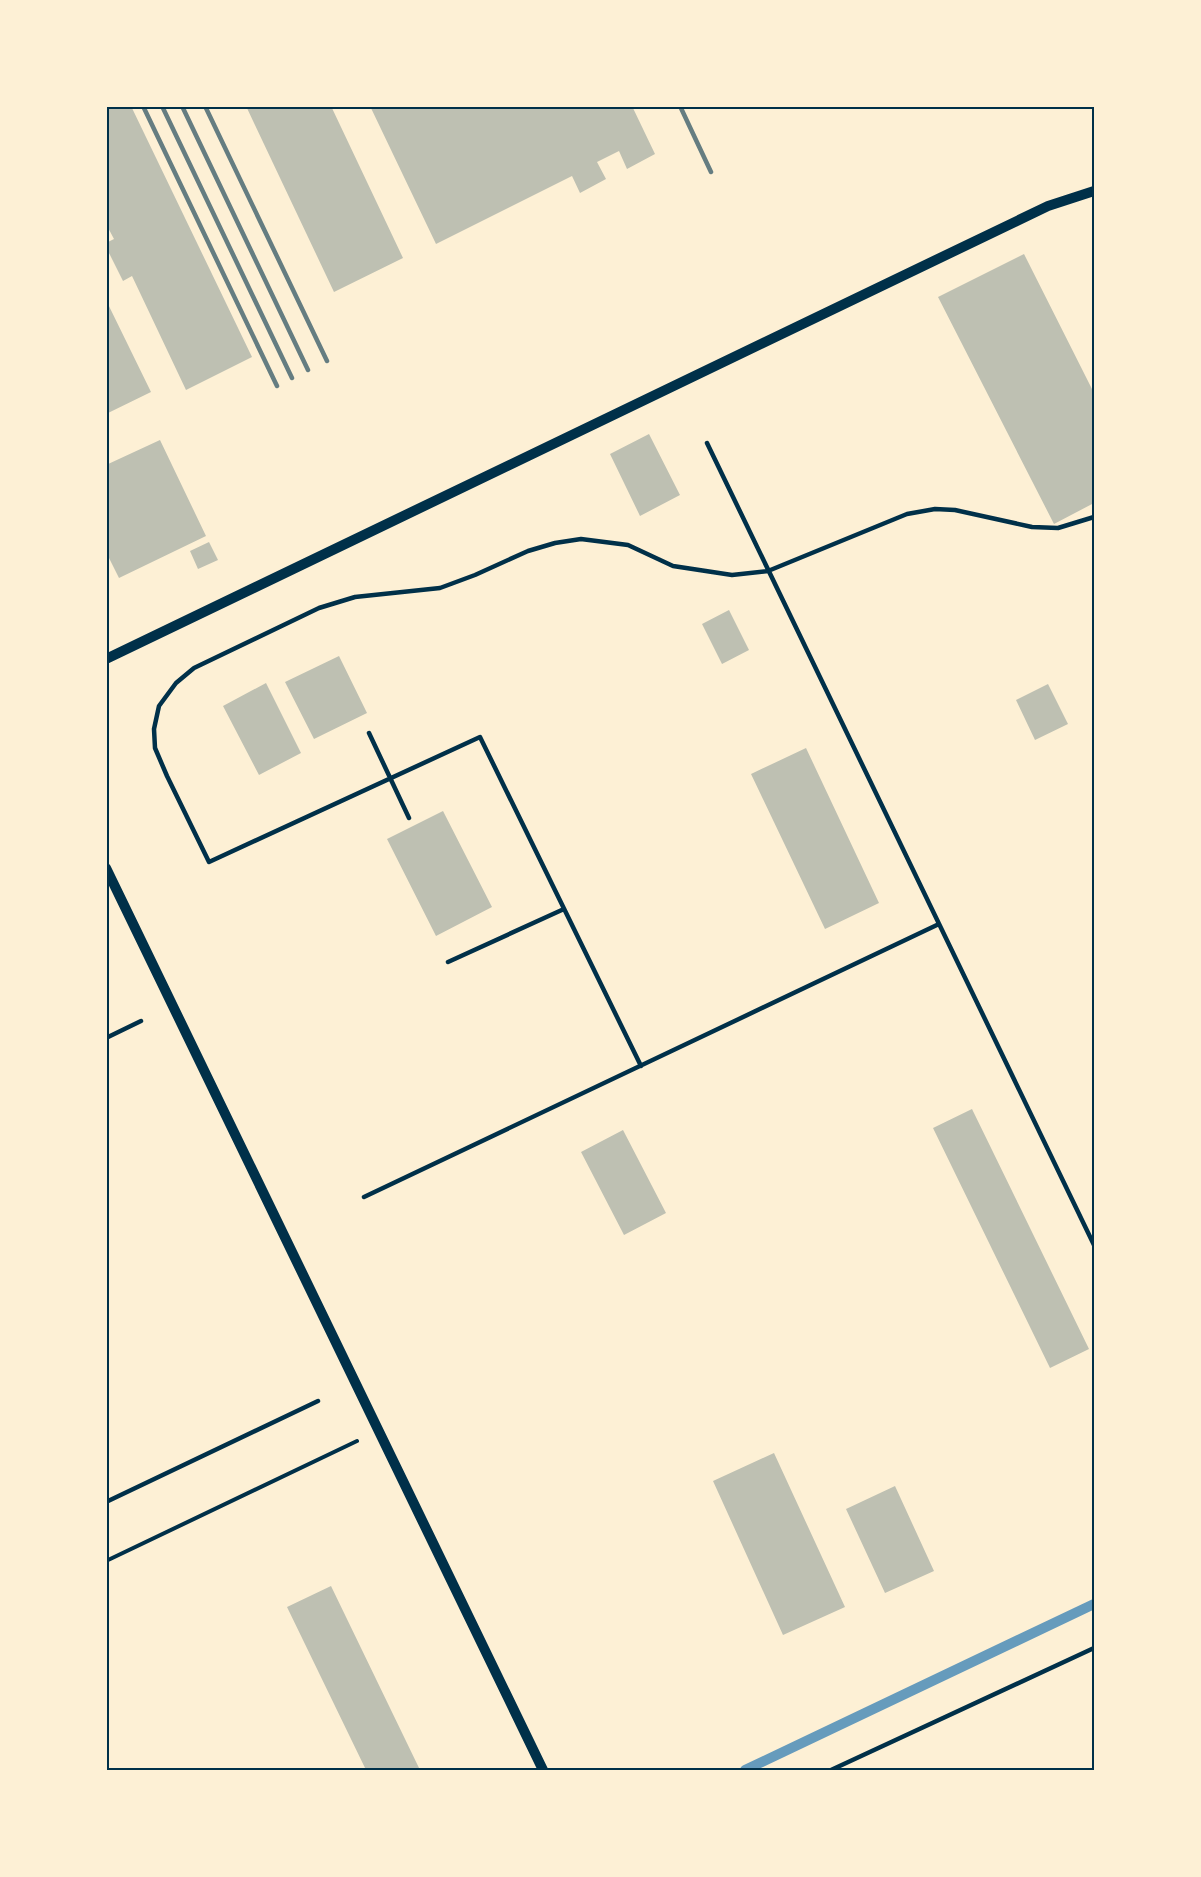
<svg xmlns="http://www.w3.org/2000/svg" width="1201" height="1877" font-family="Helvetica,sans-serif">
  <rect width="100%" height="100%" fill="#fdf0d5"/>
  <g fill="none" stroke-linecap="round" stroke-linejoin="round">
    <path stroke="#669bbc" stroke-width="10" d="M745 1770 1094 1604"/>
  </g>
  <path fill="#bec0b2" d="M106 106H131L252 357 186 390 132 276 123 281 106 247V243L114 239 106 224Z
    M246 106H331L403 258 334 292Z
    M370 106H632L655 154 627 169 619 151 597 162 606 179 580 193 572 176 436 244Z
    M1024 254 1094 393V503L1054 524 938 297Z
    M106 300 151 392 106 414Z
    M649 434 680 495 640 516 610 454Z
    M160 440 206 536 119 578 106 552V465Z
    M209 542 218 560 198 569 190 551Z
    M729 610 749 650 722 664 702 624Z
    M339 656 367 713 314 739 285 682Z
    M266 683 301 753 259 775 223 706Z
    M1048 684 1068 724 1035 740 1016 700Z
    M806 748 879 903 825 929 751 774Z
    M443 811 492 907 436 936 387 839Z
    M972 1109 1089 1349 1050 1368 933 1128Z
    M623 1130 666 1213 624 1235 581 1152Z
    M774 1453 845 1607 783 1635 713 1481Z
    M895 1486 934 1571 885 1593 846 1509Z
    M331 1586 420 1770H366L287 1607Z"/>
  <g fill="none" stroke-linecap="round" stroke-linejoin="round">
    <path stroke="#003049" stroke-width="4" d="M106 1561 357 1441"/>
    <path stroke="#003049" stroke-width="4.5" d="M707 443 1094 1245
      M369 733 409 818
      M448 962 564 909
      M106 1038 141 1021
      M641 1066 480 737 209 862 167 776 155 748 154 729 159 706 176 683 194 668 319 608 355 597 440 588 475 575 528 551 555 543 581 539 628 545 673 566 732 575 768 571 907 514 935 509 955 510 1032 527 1058 528 1094 517
      M364 1197 939 924
      M106 1502 318 1401
      M831 1770 1094 1648"/>
    <path stroke="#003049" stroke-width="10" d="M106 659 1048 206 1094 191
      M106 868 543 1770"/>
    <path stroke="#657d81" stroke-width="4.5" d="M143 106 277 386
      M162 106 292 378
      M182 106 308 370
      M205 106 327 361
      M680 106 711 172"/>
  </g>
  <rect width="1201" height="1877" fill="none" stroke="#fdf0d5" stroke-width="216"/>
  <rect x="108" y="108" width="985" height="1661" fill="none" stroke="#003049" stroke-width="2"/>
</svg>
